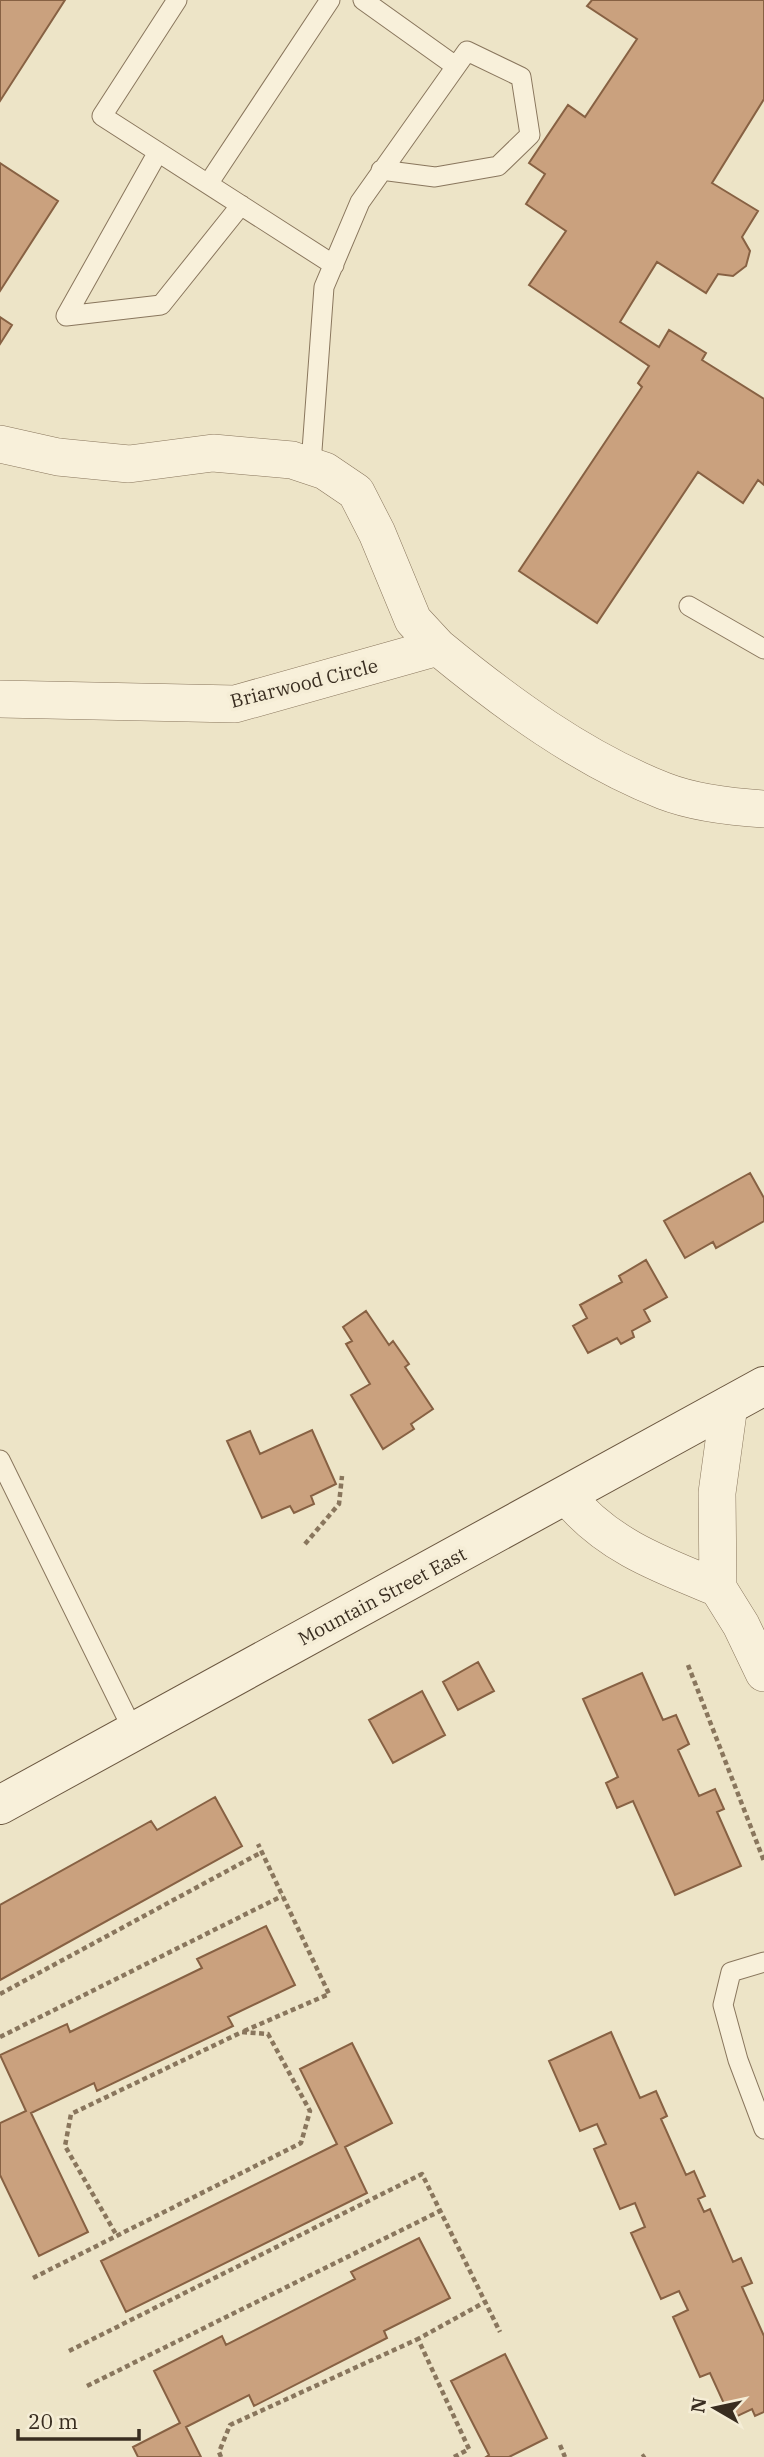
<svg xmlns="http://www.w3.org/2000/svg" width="764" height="2457" font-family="'IBM Plex Serif',serif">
  <rect width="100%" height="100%" fill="#ede4c7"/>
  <path fill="#caa17e" stroke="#876143" stroke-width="2" d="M0 0H65L0 101Z
    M592 0H764V99L712 183 758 211 742 237 750 251 746 266 733 276 718 274 706 293 657 262 620 322 659 347 669 330 706 353 702 360 764 399V485L758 480 743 503 698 472 597 623 519 571 642 387 638 383 649 366 529 285 566 231 526 204 545 174 529 163 568 105 585 117 637 39 587 6Z
    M0 163 58 201 0 291Z
    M0 317 12 325 0 344Z
    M750 1173 764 1198V1221L716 1248 713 1242 685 1258 664 1221Z
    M646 1260 667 1297 644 1310 650 1321 632 1331 634 1337 621 1344 617 1338 588 1353 573 1326 587 1318 580 1305 622 1282 619 1276Z
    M366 1311 389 1345 393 1341 409 1364 405 1367 433 1409 411 1424 414 1429 383 1449 351 1395 370 1384 346 1344 352 1341 343 1327Z
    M312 1430 336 1484 311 1496 314 1504 294 1513 290 1506 262 1518 227 1441 250 1431 260 1454Z
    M478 1662 494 1691 458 1710 443 1682Z
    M642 1673 663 1720 676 1715 689 1744 678 1750 699 1796 715 1789 724 1809 717 1812 741 1866 675 1895 633 1801 617 1808 606 1783 618 1777 583 1699Z
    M422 1691 445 1735 393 1763 369 1720Z
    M215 1797 242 1846 0 1980V1905L151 1821 157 1830Z
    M266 1926 295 1985 228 2017 233 2026 97 2091 94 2083 31 2113 88 2232 39 2256 0 2175V2123L26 2111 0 2055 67 2024 70 2032 202 1968 197 1959Z
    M611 2032 640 2098 656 2091 667 2116 661 2119 686 2175 694 2171 705 2196 698 2199 704 2212 710 2209 733 2262 741 2258 752 2283 742 2287 764 2336V2412L755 2416 752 2409 731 2419 710 2373 700 2377 673 2317 688 2310 679 2291 661 2299 631 2233 645 2227 635 2203 620 2209 594 2149 606 2144 597 2124 580 2131 549 2061Z
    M352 2043 392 2123 345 2147 367 2193 126 2312 101 2261 337 2144 300 2069Z
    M419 2238 450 2298 384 2331 387 2338 254 2406 249 2395 186 2427 201 2457H138L133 2447 180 2423 154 2371 222 2336 226 2345 355 2279 351 2272Z
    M505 2354 547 2438 509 2457H486L489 2455 451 2381Z"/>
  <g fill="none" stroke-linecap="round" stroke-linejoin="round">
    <g stroke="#89765d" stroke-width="21">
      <path id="service" d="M177 0 102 116 334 265
        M363 0 454 65
        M158 152 66 316 161 305 241 205
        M208 184 330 0
        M311 464 324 287 360 202 467 51 521 77 530 135 498 166 435 177 381 170
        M689 606 764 649
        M0 1460 133 1730
        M764 1962 731 1972 723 2005 738 2060 764 2129"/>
    </g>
    <g stroke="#89765d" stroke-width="38">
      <path id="minor" d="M0 444 58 457 129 464 213 453 292 460 325 471 356 492 377 533 413 620 438 647 235 704 0 699
        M438 647C506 703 582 759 664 791 695 803 731 807 764 809
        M729 1405 717 1493 718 1588 741 1625 764 1673
        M567 1496C606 1545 661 1565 718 1588"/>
    </g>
    <g stroke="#6b5740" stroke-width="40">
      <path id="secondary" d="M0 1805 764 1386"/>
    </g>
    <path stroke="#89765d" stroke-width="4.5" stroke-dasharray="5 3.5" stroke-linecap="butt" d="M305 1544 339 1504 342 1476
      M688 1665 764 1861
      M0 1994 262 1852
      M244 2031 329 1994 258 1844
      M0 2037 282 1896
      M33 2278 301 2143 310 2111 268 2034 242 2032 71 2114 65 2146 117 2236
      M69 2351 422 2174 500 2332
      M87 2386 440 2211
      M560 2445 565 2457
      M221 2457 219 2452 230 2425 418 2339
      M454 2457 469 2449 418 2339 485 2302
      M642 2457 645 2455"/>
    <use href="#service" stroke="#f8f0da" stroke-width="19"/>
    <use href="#minor" stroke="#f8f0da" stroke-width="37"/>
    <use href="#secondary" stroke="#f8f0da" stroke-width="38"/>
  </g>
  <g text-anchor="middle" stroke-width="7" stroke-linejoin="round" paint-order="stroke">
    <g font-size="19" fill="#392d20" stroke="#f5edd6">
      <text transform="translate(304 683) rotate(-14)" y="7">Briarwood Circle</text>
      <text transform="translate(382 1596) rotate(-28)" y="7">Mountain Street East</text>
    </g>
  </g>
  <g transform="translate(715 2408) rotate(279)" stroke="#f5edd6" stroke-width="5" paint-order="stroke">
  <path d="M0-5L12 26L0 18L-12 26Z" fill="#392d20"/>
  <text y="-10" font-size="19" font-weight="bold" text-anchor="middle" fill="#392d20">N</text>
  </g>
  <path d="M18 2429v10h121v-10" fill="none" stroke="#392d20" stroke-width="3.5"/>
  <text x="28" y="2429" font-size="21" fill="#392d20" stroke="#f5edd6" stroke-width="5" paint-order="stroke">20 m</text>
</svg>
